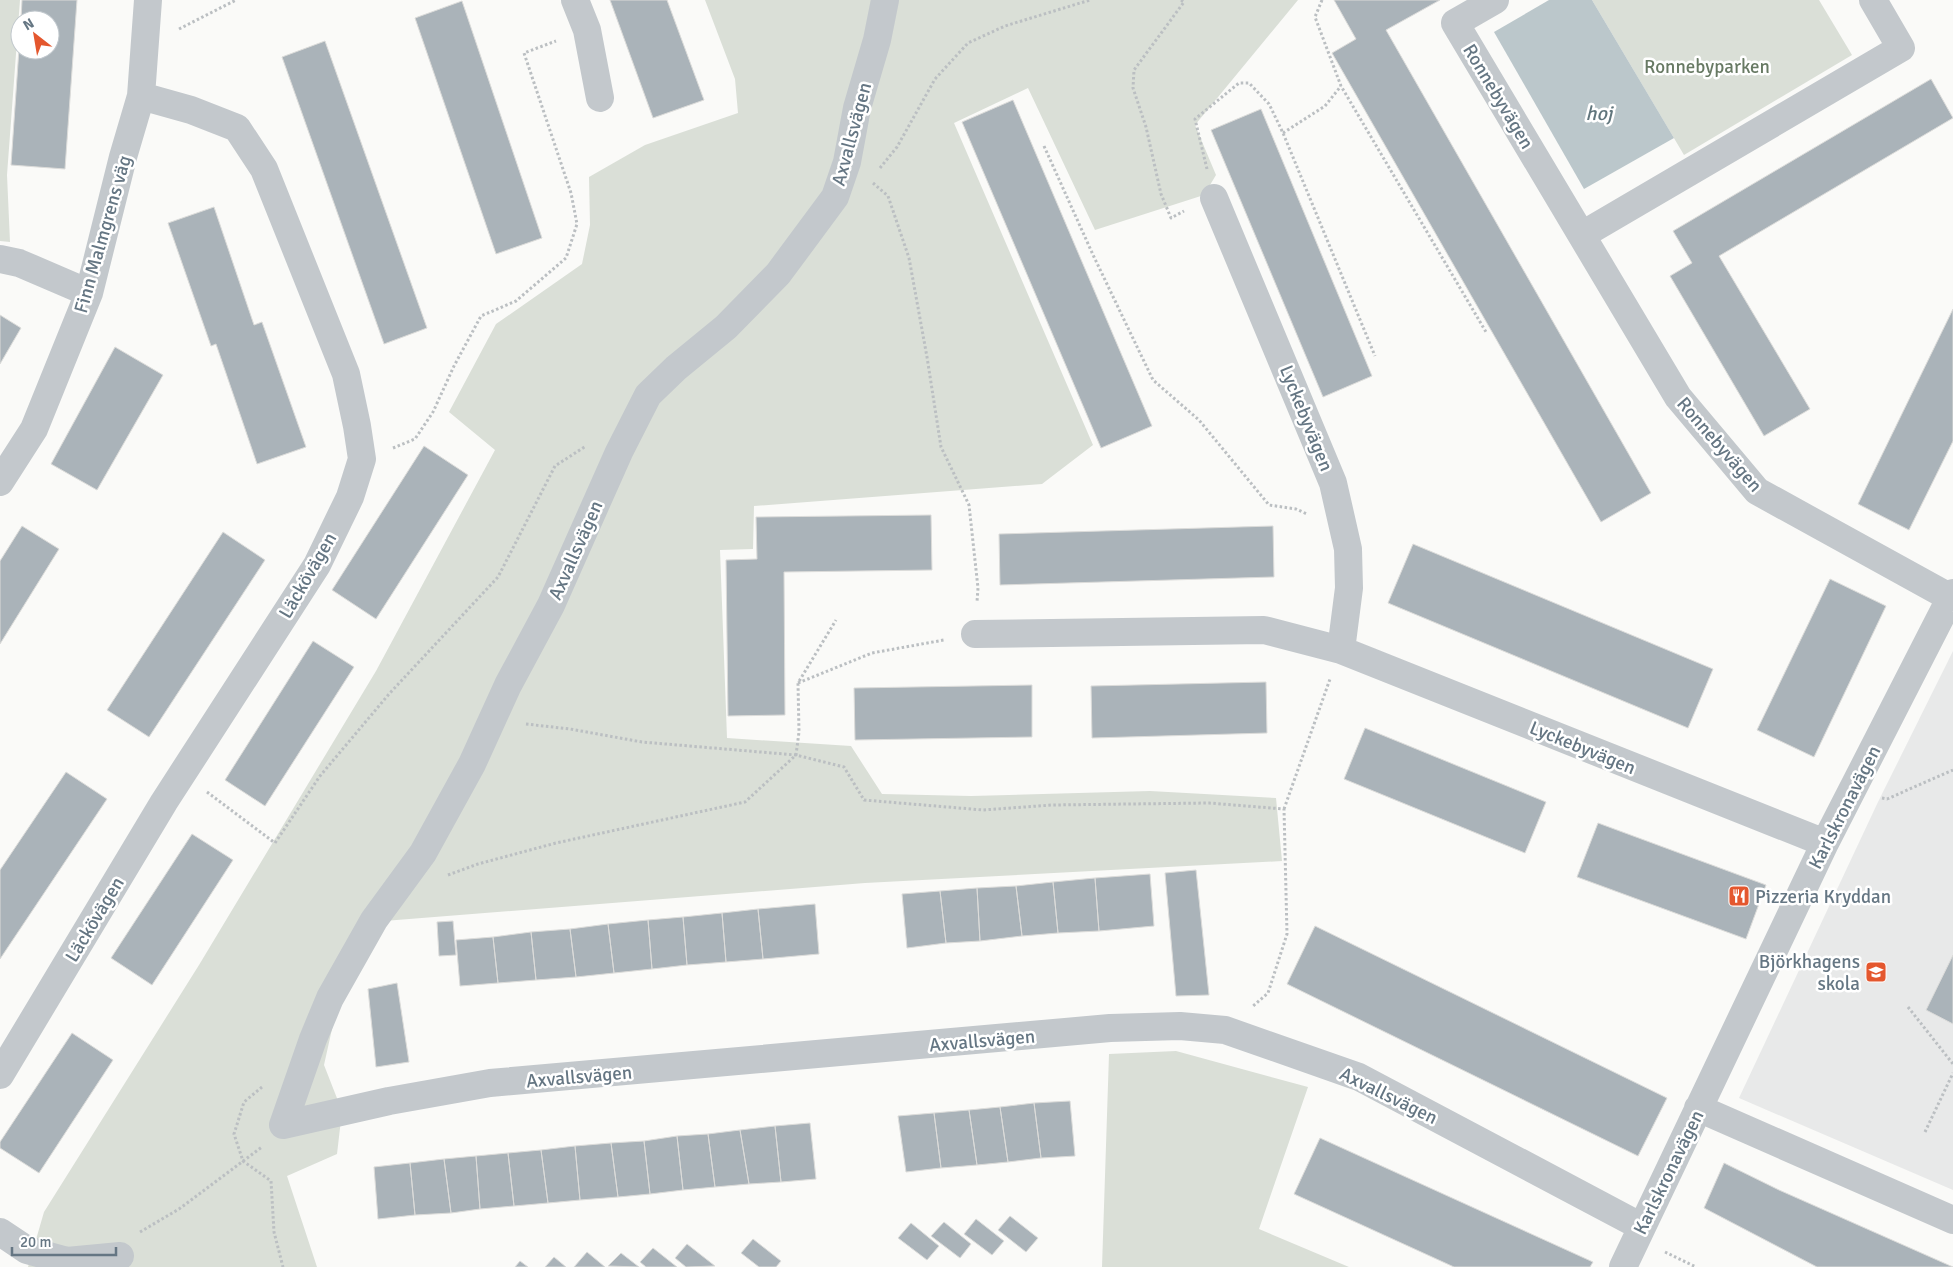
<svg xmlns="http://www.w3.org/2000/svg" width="1953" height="1267" font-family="Signika,sans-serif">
  <rect width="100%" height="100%" fill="#fafaf8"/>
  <path fill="#e8e9e9" d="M1953 651V1190L1739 1098 1878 802Z"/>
  <path fill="#dadfd7" d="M0 0H20L7 175 10 242 0 241Z
    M705 0H1298L1195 125 1216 175 1204 195 1095 230 1028 88 954 123 1093 445 1042 484 754 506 753 549 720 550 727 738 851 746 882 794 971 796 1150 791 1276 798 1282 861 865 883 384 921 336 1011 324 1065 342 1111 337 1154 287 1176 317 1267H28L44 1212 199 965 376 671 495 450 449 412 496 324 582 264 590 225 589 177 645 145 738 113 735 79Z
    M1592 0H1819L1852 55 1684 155Z
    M1176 1051 1308 1087 1259 1229 1349 1267H1102L1109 1054Z"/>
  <path fill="#bbc7cb" d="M1549 0H1592L1674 138 1584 189 1494 32Z"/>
  <path fill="#aab3b9" stroke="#dcdcda" d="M22 0H77L65 169 11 165 20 34V50H50V20H21Z
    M610 0H667L704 100 653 118Z
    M1334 0H1440L1386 30 1651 493 1601 522 1332 53 1356 39Z
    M462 1 542 238 496 254 415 18Z
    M325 41 427 328 384 344 282 57Z
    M1931 79 1953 118 1719 256 1810 409 1764 436 1670 276 1692 263 1673 231Z
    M1013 100 1152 426 1101 448 962 122Z
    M1261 109 1372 376 1323 397 1211 130Z
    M214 207 254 325 262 322 306 447 257 464 216 344 211 346 168 223Z
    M1953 309V441L1909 530 1858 504Z
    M0 315 21 328 0 364Z
    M115 347 163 375 97 490 51 464Z
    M424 446 468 475 376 619 332 590Z
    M931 515 932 570 784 572 785 715 728 716 726 560 757 559 756 517Z
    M22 526 59 549 0 644V561Z
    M1273 526 1274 577 1000 585 999 534Z
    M223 532 265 560 149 737 107 710Z
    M1413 544 1713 669 1688 728 1388 603Z
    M1830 579 1886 606 1814 757 1757 730Z
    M313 641 354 667 265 806 225 780Z
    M1266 682 1267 733 1092 738 1091 686Z
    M1032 685V737L855 740 854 688Z
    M1365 728 1546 802 1525 853 1344 779Z
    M66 772 107 799 0 959V870Z
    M1598 823 1766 885 1746 939 1577 877Z
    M192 834 233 860 152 985 111 958Z
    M1196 870 1209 995 1176 996 1165 873Z
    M1150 874 1154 926 1099 931 1095 878Z
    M1095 878 1099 931 1058 933 1053 882Z
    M1053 882 1058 933 1022 936 1016 886Z
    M1016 886 1022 936 980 941 977 888Z
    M977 888 980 941 946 943 940 891Z
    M940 891 946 943 907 948 902 894Z
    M815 904 819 954 763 959 758 909Z
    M758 909 763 959 726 962 722 913Z
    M722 913 726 962 687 965 683 917Z
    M683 917 687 965 652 969 648 920Z
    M648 920 652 969 614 973 608 924Z
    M453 921 456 955 439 956 437 922Z
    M608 924 614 973 576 977 570 929Z
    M1315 926 1667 1098 1638 1156 1287 984Z
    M570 929 576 977 536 980 531 932Z
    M531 932 536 980 498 983 493 937Z
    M493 937 498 983 460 986 456 940Z
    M1953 955V1024L1926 1010Z
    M397 983 409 1062 376 1067 368 989Z
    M72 1033 113 1060 39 1173 0 1148V1142Z
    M1070 1101 1075 1156 1041 1158 1034 1103Z
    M1034 1103 1041 1158 1008 1162 1000 1107Z
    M1000 1107 1008 1162 977 1165 969 1110Z
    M969 1110 977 1165 941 1168 934 1113Z
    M934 1113 941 1168 906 1172 898 1116Z
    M810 1123 816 1179 781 1182 775 1126Z
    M775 1126 781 1182 749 1184 740 1130Z
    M740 1130 749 1184 715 1187 708 1134Z
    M708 1134 715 1187 683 1190 677 1136Z
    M677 1136 683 1190 650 1194 644 1141Z
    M1320 1138 1593 1262 1590 1267H1454L1294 1194Z
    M644 1141 650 1194 618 1197 611 1143Z
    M611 1143 618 1197 580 1200 575 1146Z
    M575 1146 580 1200 548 1203 541 1150Z
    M541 1150 548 1203 514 1206 508 1153Z
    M508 1153 514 1206 480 1209 476 1156Z
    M476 1156 480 1209 451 1213 444 1159Z
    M444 1159 451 1213 415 1215 410 1163Z
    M410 1163 415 1215 378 1219 374 1167Z
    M1724 1163 1779 1190 1953 1267H1817L1704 1208Z
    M1010 1216 1038 1238 1026 1252 998 1230Z
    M976 1219 1004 1241 992 1255 964 1234Z
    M944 1222 971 1244 960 1258 931 1236Z
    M911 1223 939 1246 927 1260 898 1238Z
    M753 1239 781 1261 776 1267H759L741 1253Z
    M687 1244 715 1266 686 1267 675 1258Z
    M653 1248 677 1267H646L640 1262Z
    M587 1252 605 1267H574Z
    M621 1253 639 1267 608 1266Z
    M554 1257 566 1267H545Z
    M520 1261 528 1267H515Z"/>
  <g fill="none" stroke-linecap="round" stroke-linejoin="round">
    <path stroke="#bbbfc2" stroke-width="3" stroke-dasharray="2.5 2.5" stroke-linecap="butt" d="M1181 0 1184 2 1134 70 1133 88 1146 127 1161 194 1171 218 1184 211
      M1322 0 1315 17 1341 86 1486 332
      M179 29 236 0
      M1283 133 1325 106 1341 86
      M1044 146 1094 257 1153 380 1199 420 1269 505 1296 509 1307 514
      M880 168 897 147 935 79 968 43 1005 26 1090 0
      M1207 169 1195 119 1239 83H1249L1269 104 1283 133 1375 356
      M873 183 888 196 909 258 927 357 941 447 969 505 978 588 977 602
      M393 448 415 439 433 412 454 366 481 316 516 301 566 258 577 224 571 193 524 53 556 41
      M798 683 872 653 944 640
      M526 724 570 729 642 742 796 755 844 767 864 800 983 810 1052 805 1209 803 1284 809 1287 934 1268 993 1252 1007
      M207 792 275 843 320 776 389 694 498 577 555 466 586 446
      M1882 798 1887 799 1953 770
      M1284 809 1330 679
      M448 875 478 864 556 843 745 802 796 755 799 732 798 683 836 620
      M1908 1007 1953 1064
      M262 1087 244 1102 234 1134 243 1161 271 1181 274 1232 283 1267
      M1925 1132 1953 1073
      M140 1232 179 1209 262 1147
      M1665 1252 1696 1267"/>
    <path stroke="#c3c8cc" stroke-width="28" d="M575 0 587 30 600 98
      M1495 0 1455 23 1678 397 1757 491 1951 598
      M1214 198 1333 483 1348 549 1349 588 1341 650
      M1582 235 1901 48 1873 0
      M0 259 19 263 89 293
      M0 482 34 429 89 293 123 157 141 96 148 0
      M975 634 1264 630 1341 650 1825 843
      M0 1075 164 802 317 565 350 497 362 459 357 426 346 374 264 169 237 128 191 110 141 96
      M1698 1108 1953 1220
      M283 1125 389 1101 490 1083 1110 1028 1180 1026 1225 1030 1359 1077 1642 1227
      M283 1125 313 1039 330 998 374 920 423 853 472 764 508 685 551 605 619 452 648 395 676 368 726 327 778 274 835 197 847 162 857 108 877 40 885 0
      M0 1232 27 1250 67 1261 120 1256
      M1623 1267 1825 843 1953 593"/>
  </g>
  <defs>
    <g id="restaurant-square" transform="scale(1.125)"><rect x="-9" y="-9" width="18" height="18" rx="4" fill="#e4572e" stroke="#fff"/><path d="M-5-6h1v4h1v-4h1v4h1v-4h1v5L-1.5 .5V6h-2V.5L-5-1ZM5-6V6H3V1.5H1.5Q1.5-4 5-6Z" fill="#fff"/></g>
    <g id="school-square" transform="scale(1.125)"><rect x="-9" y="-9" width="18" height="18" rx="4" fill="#e4572e" stroke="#fff"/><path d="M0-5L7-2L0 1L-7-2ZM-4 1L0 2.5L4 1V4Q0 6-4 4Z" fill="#fff"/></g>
  </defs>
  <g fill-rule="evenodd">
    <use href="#restaurant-square" x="1739" y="896"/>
    <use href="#school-square" x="1876" y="972"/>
  </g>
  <g text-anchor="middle" stroke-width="5" stroke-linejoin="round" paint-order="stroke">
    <g font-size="19" fill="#687a64" stroke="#fff">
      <text x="1707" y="73">Ronnebyparken</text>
    </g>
    <g font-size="19" fill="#657683" stroke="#fff">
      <text transform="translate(1499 96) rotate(59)" y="7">Ronnebyvägen</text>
      <text transform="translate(851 134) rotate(-75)" y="7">Axvallsvägen</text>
      <text transform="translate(102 234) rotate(-74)" y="7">Finn Malmgrens väg</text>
      <text transform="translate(1307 418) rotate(68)" y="7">Lyckebyvägen</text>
      <text transform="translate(1720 444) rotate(49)" y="7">Ronnebyvägen</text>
      <text transform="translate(575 550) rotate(-66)" y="7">Axvallsvägen</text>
      <text transform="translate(307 575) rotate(-60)" y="7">Läckövägen</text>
      <text transform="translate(1583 747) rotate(22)" y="7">Lyckebyvägen</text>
      <text transform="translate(1844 807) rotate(-63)" y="7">Karlskronavägen</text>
      <text transform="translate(94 919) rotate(-59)" y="7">Läckövägen</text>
      <text transform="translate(982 1040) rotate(-5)" y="7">Axvallsvägen</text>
      <text transform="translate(579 1076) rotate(-5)" y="7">Axvallsvägen</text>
      <text transform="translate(1389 1095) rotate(26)" y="7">Axvallsvägen</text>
      <text transform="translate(1668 1172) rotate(-64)" y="7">Karlskronavägen</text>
    </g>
    <g font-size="19" fill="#657683" stroke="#fff" text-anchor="start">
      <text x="1755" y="903">Pizzeria Kryddan</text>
      <text x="1860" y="968" text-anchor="end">Björkhagens<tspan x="1860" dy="22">skola</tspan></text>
    </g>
    <g font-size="20" font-style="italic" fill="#60757c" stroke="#fff">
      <text x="1599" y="120">hoj</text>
    </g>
  </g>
  <g transform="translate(35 35) rotate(329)"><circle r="24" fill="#ffffff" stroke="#c1c8cd"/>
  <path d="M0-4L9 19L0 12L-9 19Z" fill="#e4572e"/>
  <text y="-8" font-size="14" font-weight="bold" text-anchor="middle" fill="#657683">N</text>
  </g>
  <path d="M12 1247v8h104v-8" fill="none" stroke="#657683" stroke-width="2.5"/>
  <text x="20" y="1247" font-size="15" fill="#657683" stroke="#ffffff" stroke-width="4" paint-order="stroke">20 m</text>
</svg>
